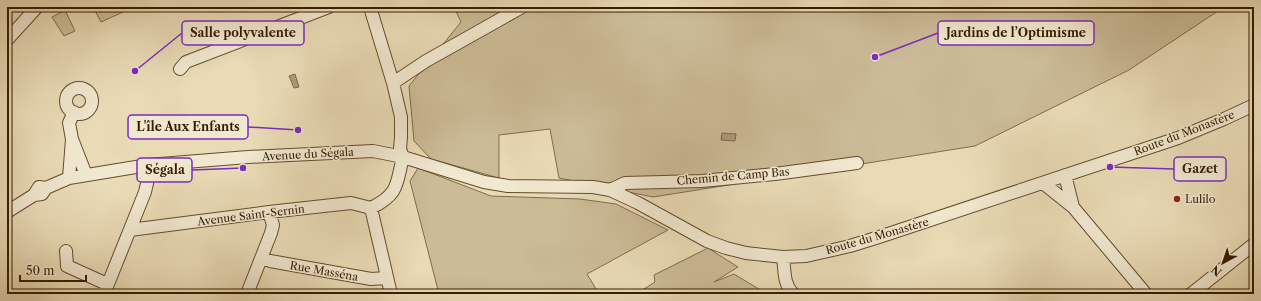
<svg xmlns="http://www.w3.org/2000/svg" width="1261" height="301" font-family="'Libre Caslon Text',serif">
  <rect width="100%" height="100%" fill="#e9dbb6"/>
  <filter id="stains"><feTurbulence type="fractalNoise" baseFrequency=".005" numOctaves="4"/><feColorMatrix values="0 0 0 0 .2 0 0 0 0 .09 0 0 0 0 .02 0 0 0 .5 -.17"/></filter>
  <radialGradient id="worn" r=".72"><stop offset=".6" stop-color="#630" stop-opacity="0"/><stop offset="1" stop-color="#630" stop-opacity=".3"/></radialGradient>
  <path fill="#cbbb97" stroke="#806c4c" d="M93 7H134L101 22Z
    M454 7H1224L1129 70 975 146 653 197 559 178 550 129 499 135V178L431 159 414 141 409 86 461 22Z
    M65 10 75 31 64 36 52 17Z
    M418 168 491 196 580 199 616 204 668 230 587 274 599 294H439L410 181Z
    M708 248 738 267 714 282 734 274 767 294H662L660 292 656 294H636L655 282 654 275Z"/>
  <path fill="#ac9a78" stroke="#7d6848" d="M295 74 299 87 294 88 289 76Z
    M722 133 736 134 735 141 721 140Z"/>
  <g fill="none" stroke-linecap="round" stroke-linejoin="round">
    <g stroke="#634c2e" stroke-width="14">
      <path id="minor" d="M370 7 393 83 401 117V137L400 149 403 157
        M7 40 37 7
        M180 69 186 62 329 7
        M393 83 426 61 522 7
        M66 101a13 13 0 1 1 26 0a13 13 0 1 1-26 0Z
        M72 139 69 123 74 112
        M1065 175 1073 207
        M69 178 72 139 86 175
        M1043 183 1073 207 1146 294
        M46 188 69 178 148 165 248 157 373 151 403 157 484 182 508 186 593 187 610 190 638 203 707 241 726 248 746 253 783 257 806 256 850 246 879 237 1178 138 1224 119 1254 105
        M610 190 625 183 702 181 775 174 857 163
        M7 212 34 195 42 194 46 188 39 187 34 195
        M130 230 269 212 351 203 371 208
        M66 251 67 266 107 284
        M783 257C785 271 783 283 793 294
        M262 258 270 261 371 279 387 278
        M104 294 145 192 148 179V165
        M247 294 271 233 273 225 269 212
        M391 294 371 208C399 194 396 185 403 157
        M1191 294 1254 244"/>
    </g>
    <use href="#minor" stroke="#f1e8d0" stroke-width="12"/>
  </g>
  <circle fill="#8f2418" stroke="#f1e8d0" stroke-width="1.5" cx="1177" cy="199" r="4"/>
  <g text-anchor="middle" stroke-width="3" stroke-linejoin="round" paint-order="stroke">
    <g font-size="11" fill="#361c00" stroke="#f1e8d0">
      <text transform="translate(1184 133) rotate(-21)" y="4">Route du Monastère</text>
      <text transform="translate(308 154) rotate(-3)" y="4">Avenue du Ségala</text>
      <text transform="translate(733 176) rotate(-5)" y="4">Chemin de Camp Bas</text>
      <text transform="translate(251 215) rotate(-7)" y="4">Avenue Saint-Sernin</text>
      <text transform="translate(877 236) rotate(-16)" y="4">Route du Monastère</text>
      <text transform="translate(324 271) rotate(10)" y="4">Rue Masséna</text>
    </g>
    <g font-size="11" fill="#361c00" stroke="#f1e8d0" text-anchor="start">
      <text x="1185" y="203">Lulilo</text>
    </g>
  </g>
  <path fill="none" stroke="#7b2cbf" stroke-width="1.5" d="M135 71L182 33M875 57L938 33M298 130L248 127M1110 167L1174 169M243 168L192 170"/>
  <g fill="#7b2cbf" stroke="#f1e8d0" stroke-width="1.5">
    <circle cx="135" cy="71" r="4"/>
    <circle cx="875" cy="57" r="4"/>
    <circle cx="298" cy="130" r="4"/>
    <circle cx="1110" cy="167" r="4"/>
    <circle cx="243" cy="168" r="4"/>
  </g>
  <g fill="#f1e8d0" stroke="#7b2cbf" stroke-width="1.5">
    <rect x="182" y="21" width="122" height="24" rx="4"/>
    <rect x="938" y="21" width="156" height="24" rx="4"/>
    <rect x="128" y="115" width="120" height="24" rx="4"/>
    <rect x="1174" y="157" width="52" height="24" rx="4"/>
    <rect x="137" y="158" width="55" height="24" rx="4"/>
  </g>
  <g font-size="12" text-anchor="middle" font-weight="bold" fill="#361c00">
    <text x="243" y="37">Salle polyvalente</text>
    <text x="1016" y="37">Jardins de l’Optimisme</text>
    <text x="188" y="131">L'île Aux Enfants</text>
    <text x="1200" y="173">Gazet</text>
    <text x="165" y="174">Ségala</text>
  </g>
  <rect width="1261" height="301" fill="none" stroke="#e9dbb6" stroke-width="24"/>
  <rect x="8" y="8" width="1245" height="285" fill="none" stroke="#361c00" stroke-width="2"/>
  <rect x="12" y="12" width="1237" height="277" fill="none" stroke="#361c00"/>
  <g transform="translate(1223 263) rotate(220)" stroke="#f1e8d0" stroke-width="3" paint-order="stroke">
  <path d="M0-3L7 15L0 10L-7 15Z" fill="#361c00"/>
  <text y="-6" font-size="11" font-weight="bold" text-anchor="middle" fill="#361c00">N</text>
  </g>
  <path d="M20 275v6h66v-6" fill="none" stroke="#361c00" stroke-width="2"/>
  <text x="26" y="275" font-size="12" fill="#361c00" stroke="#f1e8d0" stroke-width="3" paint-order="stroke">50 m</text>
  <rect width="100%" height="100%" filter="url(#stains)"/>
  <rect width="100%" height="100%" fill="url(#worn)"/>
</svg>
